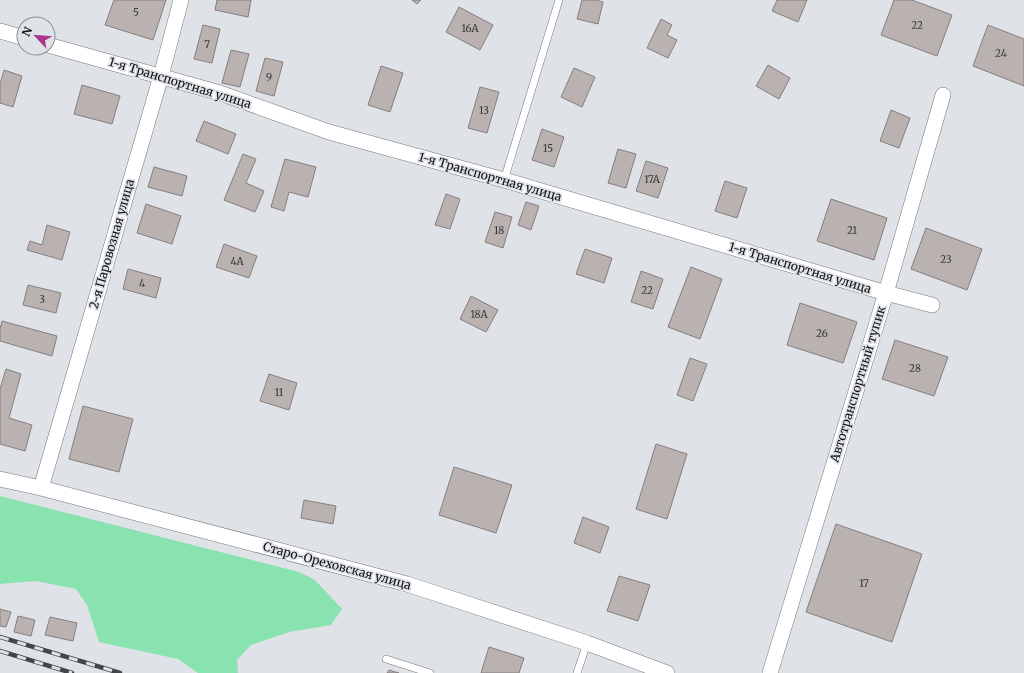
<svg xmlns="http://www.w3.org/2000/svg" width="1024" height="673" font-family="Merriweather,serif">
  <rect width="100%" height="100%" fill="#dfe2e7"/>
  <path fill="#89e3b0" d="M0 496 299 572 315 580 342 609 331 625 289 632 251 645 237 660 238 673H198L178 659 99 642 87 605 76 589 36 581 0 584Z"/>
  <path fill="#b9b2b1" stroke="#857e7e" d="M114 0H166L153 40 105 25Z
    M217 0H251L248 17 215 10Z
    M412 0H421L417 4Z
    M582 0H596L603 2 598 24 577 19Z
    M777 0H807L798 22 772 11Z
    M894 0H912L952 15 937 56 881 35Z
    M459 7 493 25 480 50 446 32Z
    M661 19 672 25 667 35 677 40 668 58 647 48Z
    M203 25 220 29 212 63 194 59Z
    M988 25 1024 39V86L973 66Z
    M231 50 249 54 240 87 222 83Z
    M265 58 283 62 274 96 256 91Z
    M768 65 790 78 779 99 756 86Z
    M381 66 403 73 390 112 368 105Z
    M574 68 595 77 582 107 561 97Z
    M4 70 22 76 13 107 0 103V84Z
    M82 85 120 96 112 124 74 114Z
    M480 87 499 92 487 133 468 128Z
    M891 110 910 118 899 148 880 141Z
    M204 121 236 134 228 154 196 141Z
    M542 129 564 137 554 167 532 160Z
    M618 149 636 154 626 188 608 183Z
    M243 154 256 159 246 183 264 191 255 212 224 200Z
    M285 159 316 167 308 197 289 192 284 211 271 207Z
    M646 161 668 168 658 198 636 191Z
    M154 167 187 176 182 196 148 187Z
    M725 181 747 188 737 218 715 211Z
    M446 194 460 199 450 229 435 225Z
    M831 199 887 218 874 260 817 241Z
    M526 202 539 206 531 230 518 225Z
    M146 204 181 216 172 244 137 233Z
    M495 212 512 217 503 248 485 242Z
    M47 225 70 232 62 260 27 250 30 241 42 245Z
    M926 228 982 249 967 290 911 269Z
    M224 244 257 256 249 278 216 267Z
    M585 249 612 258 604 283 576 274Z
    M691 267 722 279 700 339 668 327Z
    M128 269 161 278 156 298 123 289Z
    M641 271 663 279 653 309 631 302Z
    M28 285 61 293 56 313 23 305Z
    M471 296 498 310 486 332 460 319Z
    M800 303 857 322 843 363 787 345Z
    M2 321 57 336 52 356 0 341V329Z
    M895 340 948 357 934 396 882 379Z
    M690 358 707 364 693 401 677 395Z
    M6 369 21 374 9 418 32 425 25 451 0 444V389Z
    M269 374 297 383 289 410 260 401Z
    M83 406 133 419 119 472 69 459Z
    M656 444 687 454 667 519 636 509Z
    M454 467 512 485 496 533 439 515Z
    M304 500 336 506 333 524 301 518Z
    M583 517 609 527 600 553 574 543Z
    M836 524 922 554 892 642 806 612Z
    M619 576 650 585 638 621 607 611Z
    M0 609 11 612 6 627 0 626Z
    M18 616 35 620 31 636 14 632Z
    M50 617 77 623 73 641 45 635Z
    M489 647 524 658 519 673H481Z
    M389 670 399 673H387Z"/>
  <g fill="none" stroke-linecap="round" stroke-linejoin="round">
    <g stroke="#76787d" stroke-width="8">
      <path id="service" d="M504 180 559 0
        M386 659 430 673
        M577 673 587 643"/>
    </g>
    <g stroke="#76787d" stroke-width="16">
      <path id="minor" d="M0 31 24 38
        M48 45 220 93 329 132 504 180 886 293 932 305
        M0 479 41 488 407 584 587 643 667 673
        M41 488 161 76 181 0
        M770 673 886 293 943 95"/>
    </g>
    <use href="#service" stroke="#fff" stroke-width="7"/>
    <use href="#minor" stroke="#fff" stroke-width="15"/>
    <g stroke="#444548" stroke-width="4.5">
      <path id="rail" d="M0 637 120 673
        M0 651 72 673"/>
    </g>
    <use href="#rail" stroke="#dfe2e7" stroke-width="3" stroke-dasharray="9" stroke-linecap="butt"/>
  </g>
  <g text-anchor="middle" stroke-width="3.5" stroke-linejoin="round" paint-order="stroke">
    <g font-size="10" fill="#3a393a">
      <text x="136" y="16">5</text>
      <text x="917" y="29">22</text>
      <text x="470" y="32">16А</text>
      <text x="207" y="48">7</text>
      <text x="1001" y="57">24</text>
      <text x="269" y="81">9</text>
      <text x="484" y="114">13</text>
      <text x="548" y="152">15</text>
      <text x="652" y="183">17А</text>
      <text x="499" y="234">18</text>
      <text x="852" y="234">21</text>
      <text x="946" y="263">23</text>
      <text x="237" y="265">4А</text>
      <text x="142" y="287">4</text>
      <text x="647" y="294">22</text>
      <text x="42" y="303">3</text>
      <text x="479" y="318">18А</text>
      <text x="822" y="337">26</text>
      <text x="915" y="372">28</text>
      <text x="279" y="396">11</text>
      <text x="864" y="587">17</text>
    </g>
    <g font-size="12" fill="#101113" stroke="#dfe2e7">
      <text transform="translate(180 83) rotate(17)" y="4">1-я Транспортная улица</text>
      <text transform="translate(490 177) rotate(16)" y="4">1-я Транспортная улица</text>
      <text transform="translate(112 244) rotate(-74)" y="4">2-я Паровозная улица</text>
      <text transform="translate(800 268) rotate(17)" y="4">1-я Транспортная улица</text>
      <text transform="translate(858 384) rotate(-73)" y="4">Автотранспортный тупик</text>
      <text transform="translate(337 566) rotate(15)" y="4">Старо-Ореховская улица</text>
    </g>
  </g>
  <g transform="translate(36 36) rotate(296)"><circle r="19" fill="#dfe2e7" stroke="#8c8e92"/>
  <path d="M0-3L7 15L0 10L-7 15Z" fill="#ac358c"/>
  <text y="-6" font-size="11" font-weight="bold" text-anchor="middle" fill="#101113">N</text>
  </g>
</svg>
